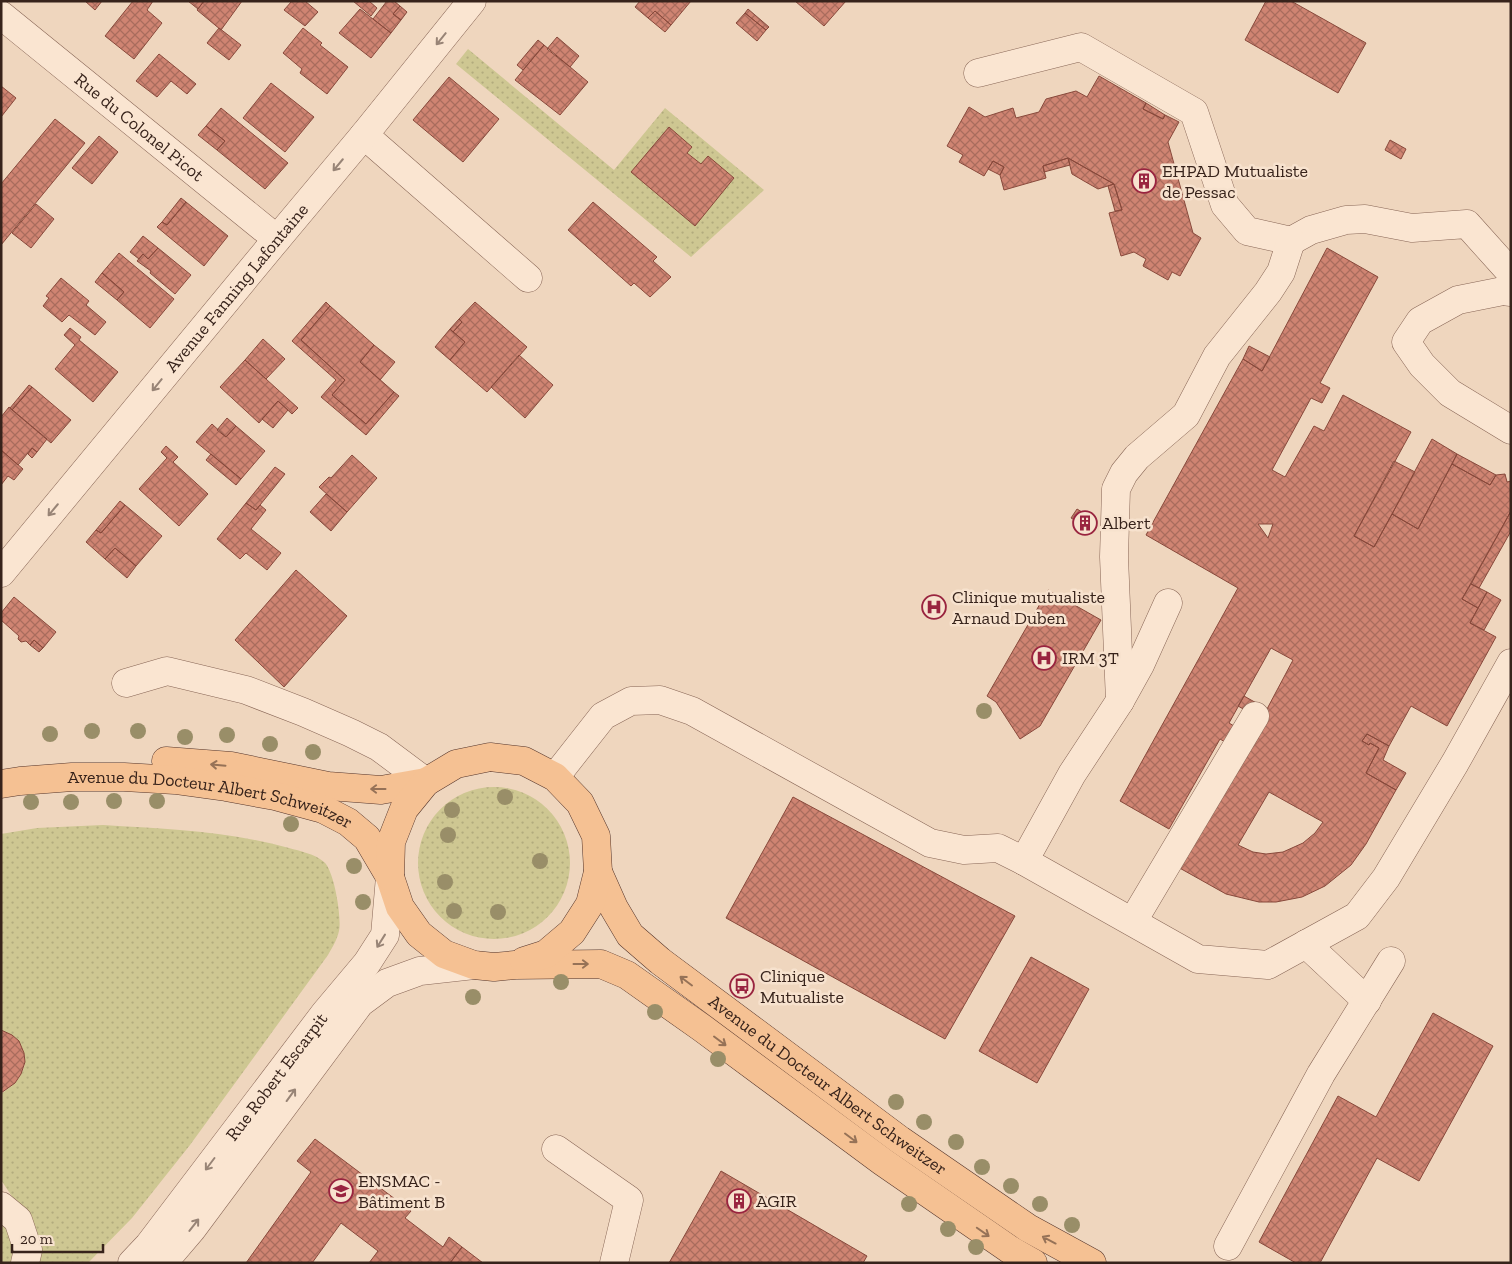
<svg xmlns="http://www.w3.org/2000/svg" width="1512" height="1264" font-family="'Zilla Slab',serif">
  <defs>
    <pattern id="green-dots" width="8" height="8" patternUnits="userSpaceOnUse" patternTransform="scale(1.25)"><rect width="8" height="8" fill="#cec792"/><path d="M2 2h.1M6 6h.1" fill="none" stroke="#b2ab7d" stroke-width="1.8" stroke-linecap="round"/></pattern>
    <pattern id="building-cross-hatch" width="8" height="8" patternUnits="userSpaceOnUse" patternTransform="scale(1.25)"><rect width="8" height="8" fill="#cf8472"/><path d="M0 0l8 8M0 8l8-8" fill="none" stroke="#a96c5d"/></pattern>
  </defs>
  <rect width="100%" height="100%" fill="#efd6be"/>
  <path fill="url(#green-dots)" d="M468 49 614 170 665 108 764 190 691 257 456 64Z
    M418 863a76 76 0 1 1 152 0a76 76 0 1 1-152 0Z
    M103 825C166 829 228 831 289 848 300 851 315 854 324 862 334 870 342 918 339 931 337 940 332 948 328 955L190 1145 132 1218 88 1263H1V1217L17 1204 1 1180V1094C9 1088 17 1083 21 1074 32 1056 19 1037 1 1030V834L37 828Z"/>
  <path fill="url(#building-cross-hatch)" stroke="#88493b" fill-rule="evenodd" d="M85 1H102L95 10Z
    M133 1H153L147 10 162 23 134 59 105 36Z
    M188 1H204L198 9Z
    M204 1H242L221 30 197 10Z
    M292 1H305L318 12 305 26 284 10Z
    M353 1H369L377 8 371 16Z
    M387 1H394L400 6 393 14 401 20 391 33 373 19Z
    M640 1H691L671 25 655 11 648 18 635 7Z
    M795 1H846L824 26Z
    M1266 1H1291L1366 43 1338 93 1245 40Z
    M400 6 407 12 401 20 393 14Z
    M360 9 391 33 371 58 339 33Z
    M748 9 769 27 766 30 745 13Z
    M655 11 671 25 665 32 648 18Z
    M745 13 766 30 757 41 736 23Z
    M219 28 241 45 229 60 207 43Z
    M303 28 322 43 320 45 348 67 327 94 300 73 302 69 283 53Z
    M557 37 579 56 570 67 547 49Z
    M538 40 544 45 523 70 517 65Z
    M544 45 588 82 560 115 515 80Z
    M159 54 196 84 187 94 171 81 157 97 136 81Z
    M1099 76 1146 103 1143 109 1163 119 1165 115 1179 122 1168 142 1193 233 1201 238 1180 276 1172 272 1168 280 1143 266 1146 259 1134 252 1121 256 1109 213 1122 210 1114 184 1068 158 1043 166 1046 178 1004 190 1000 175 1004 167 993 161 984 176 959 162 963 155 947 146 969 107 985 117 1013 108 1016 118 1039 112 1046 99 1076 91 1087 97Z
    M449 77 499 119 463 162 413 120Z
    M271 83 314 117 285 152 243 118Z
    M1 86 16 98 1 117Z
    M1146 103 1165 115 1163 119 1143 109Z
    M221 108 288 163 265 189 217 150 225 141 206 126Z
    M55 119 85 143 1 245V184Z
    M206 126 225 141 217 150 198 135Z
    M669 127 692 147 687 153 701 164 708 156 734 178 695 226 631 172Z
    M99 136 118 152 92 184 72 168Z
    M1390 140 1406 149 1401 159 1385 150Z
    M1068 158 1070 165 1044 172 1043 166Z
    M1068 158 1114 184 1098 189 1084 181 1072 174Z
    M993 161 1004 167 1000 175 988 169Z
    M1114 184 1122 210 1115 211 1108 186Z
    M181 198 186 202 167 225 162 222Z
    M186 202 228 236 204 266 157 227 162 222 167 225Z
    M593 202 657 257 653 261 671 277 650 297 634 283 631 286 568 230Z
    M36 204 54 219 31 248 12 233Z
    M143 236 158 248 148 259 143 254 139 259 130 252Z
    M158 248 191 275 175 294 150 273 151 271 137 261 143 254 148 259Z
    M1327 248 1378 277 1320 383 1330 388 1322 403 1311 398 1272 470 1285 477 1314 426 1324 431 1343 395 1411 432 1354 536 1374 547 1392 514 1418 529 1452 464 1490 485 1496 475 1505 474 1507 482 1511 481V511L1462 599 1478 608 1470 623 1496 637 1447 726 1411 706 1389 746 1367 734 1362 741 1369 745 1370 743 1379 748 1366 773 1396 790 1366 844 1351 865 1325 886 1302 897 1276 902H1259L1226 894 1176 866 1267 709 1293 660 1271 648 1229 723 1239 729 1230 745 1220 739 1169 829 1120 801 1238 588 1146 535 1243 359 1262 371ZM1258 524H1273L1268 538ZM1269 792 1323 822 1315 833 1303 843 1283 852 1266 854 1253 852 1238 845Z
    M119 253 174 299 150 328 117 300 124 292 102 273Z
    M102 273 124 292 117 300 95 282Z
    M61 278 89 301 86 305 106 322 95 335 69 315 62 322 43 306 49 298 46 296Z
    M326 302 330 306 301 340 345 380 332 395 366 424 394 392 399 396 366 435 321 397 336 380 292 341Z
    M475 302 527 347 487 392 450 360 465 342 453 332 462 322 459 319Z
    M330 306 374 345 360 362 394 392 366 424 332 395 345 380 301 340Z
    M459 319 462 322 453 332 450 329Z
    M70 328 81 337 79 340 118 372 93 402 55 369 75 345 64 335Z
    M450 329 465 342 450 360 435 347Z
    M263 339 285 359 266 379 245 360Z
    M374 345 395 362 380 380 360 362Z
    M1249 346 1270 357 1262 371 1243 359Z
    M519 355 553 385 525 418 491 387Z
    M245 360 298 408 292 414 278 401 259 423 220 387Z
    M29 385 32 387 12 410 10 408Z
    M32 387 71 420 51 443 12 410Z
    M278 401 288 410 273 428 262 419Z
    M9 407 47 439 37 452 32 448 18 465 1 450V417Z
    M227 418 236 426 226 437 217 430Z
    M212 424 226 437 236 426 265 451 241 479 196 442Z
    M1432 439 1457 454 1418 529 1392 514Z
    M166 446 178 457 173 462 208 494 179 526 139 489 167 458 161 452Z
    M32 448 37 452 32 458 28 454Z
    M1 450 23 469 14 480 8 476 1 485Z
    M211 454 241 479 236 485 206 460Z
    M1457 454 1496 475 1490 485 1452 464Z
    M352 455 377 478 347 512 319 487 329 477 331 478Z
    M1394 461 1415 472 1374 547 1354 536Z
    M275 467 285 474 256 510 246 503Z
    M326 494 347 512 331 531 310 512Z
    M120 501 125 505 101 533 96 530Z
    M246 503 256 510 260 505 266 510 251 529 281 553 267 570 246 553 240 559 217 539Z
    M125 505 162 536 136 566 115 548 105 559 86 542 96 530 101 533Z
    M1077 509 1092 518 1087 527 1071 518Z
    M1511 511V531L1479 588 1471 584Z
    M115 548 136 566 127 578 105 559Z
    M296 570 347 616 284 687 235 640Z
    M1471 584 1487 592 1478 608 1462 599Z
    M1048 590 1101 620 1040 726 1020 739 996 702 987 696Z
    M1487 592 1501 600 1484 630 1470 623Z
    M14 597 56 632 43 648 34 640 30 645 26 641 21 642 18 639 19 636 1 620V613Z
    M34 640 43 648 39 652 30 645Z
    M1244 696 1267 709 1261 719 1238 706Z
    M1367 734 1389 746 1383 760 1406 773 1396 790 1366 773 1379 748 1370 743 1369 745 1362 741Z
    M793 797 1015 916 945 1039 726 918Z
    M1031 957 1089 989 1037 1083 979 1051Z
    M1433 1013 1493 1046 1419 1181 1377 1158 1320 1263H1296L1259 1242 1338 1096 1376 1117Z
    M1 1030 12 1035 19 1041 24 1053 25 1062 21 1074 15 1083 1 1093Z
    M315 1139 411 1211 405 1218 443 1247 449 1237 462 1247 450 1263H369L378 1251 341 1223 312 1263H246L311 1172 297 1161Z
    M721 1171 867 1256 863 1263H669Z
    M462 1247 483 1263H450Z"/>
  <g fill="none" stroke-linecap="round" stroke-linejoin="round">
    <g stroke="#886656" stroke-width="29">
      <g id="minor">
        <path id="s1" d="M1 15 277 239"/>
        <path d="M978 73 1081 47 1194 112 1225 205 1247 231 1291 241 1311 230 1346 220 1365 219 1412 228 1467 224 1511 273"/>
        <path d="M364 135 528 278"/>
        <path d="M1511 292 1503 291 1458 300 1420 321 1406 342 1422 365 1450 393 1511 430"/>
        <path id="s2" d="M1 573 277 239 364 135 472 1"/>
        <path d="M126 683 167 671 246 690 303 712 351 733 379 747 426 782"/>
        <path d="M1120 701 1114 557 1116 489 1124 473 1137 457 1186 415 1217 356 1268 292 1281 272 1291 241"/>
        <path d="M555 777 603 716 631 701 660 700 692 711 930 843 964 850 998 848 1024 861 1198 959 1268 965 1357 916 1386 878 1455 763 1511 663"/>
        <path d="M1024 861 1072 774 1120 701 1140 665 1168 603"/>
        <path d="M1133 921 1255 716"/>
        <path d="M1306 944 1367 1001"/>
        <path d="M556 1149 629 1200 614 1263"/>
        <path d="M1 1206 18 1220 28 1250 25 1263"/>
        <path d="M1228 1246 1321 1074 1391 961"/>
        <path id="s3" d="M132 1263 149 1245 325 1013 367 963 385 935 390 877"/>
        <path d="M163 1263 192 1229 360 1003 387 983 420 971 474 965"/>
      </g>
    </g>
    <g stroke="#55352b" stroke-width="29">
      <g id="major">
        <path d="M166 761 231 766 328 786 381 790 426 782"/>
        <path id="s4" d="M1 784 20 781 72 777H124L175 780 226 787 275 796 323 809 348 822 367 838 390 877 400 907 419 934 444 954 474 965 494 967 515 965 601 964 627 975 702 1028 883 1162 1012 1251 1033 1263"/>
        <path id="s5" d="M598 872 614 908 630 935 660 961 900 1140 1028 1228 1092 1263"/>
        <path d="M390 877 391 842 404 809 426 782 456 764 490 757 524 761 555 777 580 803 596 836 598 872 590 904 572 932 546 954 524 961"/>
      </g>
    </g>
    <use href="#minor" stroke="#fae5d1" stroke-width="28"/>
    <use href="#major" stroke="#f5c193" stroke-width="28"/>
  </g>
  <g fill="#998e68">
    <circle cx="984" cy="711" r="8"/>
    <circle cx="92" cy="731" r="8"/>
    <circle cx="138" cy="731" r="8"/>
    <circle cx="50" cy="734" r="8"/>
    <circle cx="227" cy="735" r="8"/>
    <circle cx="185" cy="737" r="8"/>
    <circle cx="270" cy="744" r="8"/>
    <circle cx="313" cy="752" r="8"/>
    <circle cx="505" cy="797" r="8"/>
    <circle cx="114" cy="801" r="8"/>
    <circle cx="157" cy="801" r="8"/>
    <circle cx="31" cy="802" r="8"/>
    <circle cx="71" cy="802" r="8"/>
    <circle cx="452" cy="810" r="8"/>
    <circle cx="291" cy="824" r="8"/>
    <circle cx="448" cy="835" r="8"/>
    <circle cx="540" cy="861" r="8"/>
    <circle cx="354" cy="866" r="8"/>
    <circle cx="445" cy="882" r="8"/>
    <circle cx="363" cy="902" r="8"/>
    <circle cx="454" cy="911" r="8"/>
    <circle cx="498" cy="912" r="8"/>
    <circle cx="561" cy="982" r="8"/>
    <circle cx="473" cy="997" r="8"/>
    <circle cx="655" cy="1012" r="8"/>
    <circle cx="718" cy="1059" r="8"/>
    <circle cx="896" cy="1102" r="8"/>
    <circle cx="924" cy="1122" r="8"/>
    <circle cx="956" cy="1142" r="8"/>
    <circle cx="982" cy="1167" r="8"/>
    <circle cx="1011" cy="1186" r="8"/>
    <circle cx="909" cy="1204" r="8"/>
    <circle cx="1040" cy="1204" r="8"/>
    <circle cx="1072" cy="1225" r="8"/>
    <circle cx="948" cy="1229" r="8"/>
    <circle cx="976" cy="1247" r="8"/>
  </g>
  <defs><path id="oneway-shaft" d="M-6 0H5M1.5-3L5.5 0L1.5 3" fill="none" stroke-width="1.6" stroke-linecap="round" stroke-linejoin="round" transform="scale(1.25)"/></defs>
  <g stroke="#988476">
    <use href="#oneway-shaft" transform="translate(441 39) rotate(129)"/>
    <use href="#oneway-shaft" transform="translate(338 165) rotate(130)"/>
    <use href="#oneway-shaft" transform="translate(157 385) rotate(129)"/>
    <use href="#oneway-shaft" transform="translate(53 510) rotate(130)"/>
    <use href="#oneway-shaft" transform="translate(381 941) rotate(122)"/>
    <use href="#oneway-shaft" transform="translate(291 1095) rotate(-54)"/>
    <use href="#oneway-shaft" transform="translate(210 1164) rotate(127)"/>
    <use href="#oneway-shaft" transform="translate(194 1225) rotate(-52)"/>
  </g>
  <g stroke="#967257">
    <use href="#oneway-shaft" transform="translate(218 765) rotate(-175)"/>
    <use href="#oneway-shaft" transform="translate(378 789) rotate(180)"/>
    <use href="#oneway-shaft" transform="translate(581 964)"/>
    <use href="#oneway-shaft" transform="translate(686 981) rotate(-143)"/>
    <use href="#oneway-shaft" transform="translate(720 1041) rotate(37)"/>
    <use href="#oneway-shaft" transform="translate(851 1138) rotate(37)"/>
    <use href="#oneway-shaft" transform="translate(983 1232) rotate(35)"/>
    <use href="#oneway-shaft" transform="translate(1049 1240) rotate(-152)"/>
  </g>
  <defs>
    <g id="building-ring" transform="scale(1.25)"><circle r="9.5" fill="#f7e2ce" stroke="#99243f" stroke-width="1.5"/><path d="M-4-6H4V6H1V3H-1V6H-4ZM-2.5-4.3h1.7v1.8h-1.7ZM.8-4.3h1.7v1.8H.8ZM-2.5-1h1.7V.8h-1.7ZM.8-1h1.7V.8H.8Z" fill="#99243f"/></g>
    <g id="hospital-ring" transform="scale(1.25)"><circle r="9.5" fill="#f7e2ce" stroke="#99243f" stroke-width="1.5"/><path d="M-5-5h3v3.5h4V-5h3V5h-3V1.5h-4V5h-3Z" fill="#99243f"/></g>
    <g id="bus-ring" transform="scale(1.25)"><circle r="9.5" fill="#f7e2ce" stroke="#99243f" stroke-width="1.5"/><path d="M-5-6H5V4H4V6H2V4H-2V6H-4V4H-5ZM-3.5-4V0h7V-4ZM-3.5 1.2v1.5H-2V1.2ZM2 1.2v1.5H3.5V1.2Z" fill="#99243f"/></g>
    <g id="university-ring" transform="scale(1.25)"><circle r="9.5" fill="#f7e2ce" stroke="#99243f" stroke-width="1.5"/><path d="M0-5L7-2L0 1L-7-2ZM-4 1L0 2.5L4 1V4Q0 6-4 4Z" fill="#99243f"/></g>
  </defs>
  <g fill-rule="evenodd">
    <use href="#building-ring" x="1144" y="181"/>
    <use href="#building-ring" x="1085" y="523"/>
    <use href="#hospital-ring" x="934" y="607"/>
    <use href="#hospital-ring" x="1044" y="658"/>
    <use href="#bus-ring" x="742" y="986"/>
    <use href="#university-ring" x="341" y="1191"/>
    <use href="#building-ring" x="739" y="1201"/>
  </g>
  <g text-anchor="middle" stroke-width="5" stroke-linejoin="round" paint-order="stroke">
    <g font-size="18" fill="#37231b" stroke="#f7e2ce">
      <text dy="6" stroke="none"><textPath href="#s1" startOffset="178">Rue du Colonel Picot</textPath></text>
      <text dy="6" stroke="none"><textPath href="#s2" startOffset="370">Avenue Fanning Lafontaine</textPath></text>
      <text dy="6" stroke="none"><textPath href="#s4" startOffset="212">Avenue du Docteur Albert Schweitzer</textPath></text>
      <text dy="6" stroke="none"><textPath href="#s3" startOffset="236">Rue Robert Escarpit</textPath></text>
      <text dy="6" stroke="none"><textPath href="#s5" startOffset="319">Avenue du Docteur Albert Schweitzer</textPath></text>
    </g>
    <g font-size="18" fill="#37231b" stroke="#f7e2ce" text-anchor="start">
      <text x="1162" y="177">EHPAD Mutualiste<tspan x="1162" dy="21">de Pessac</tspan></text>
      <text x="1102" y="529">Albert</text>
      <text x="952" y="603">Clinique mutualiste<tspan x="952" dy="21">Arnaud Duben</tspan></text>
      <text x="1062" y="664">IRM 3T</text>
      <text x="760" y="982">Clinique<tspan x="760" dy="21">Mutualiste</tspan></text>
      <text x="358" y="1187">ENSMAC -<tspan x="358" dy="21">Bâtiment B</tspan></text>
      <text x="756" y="1207">AGIR</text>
    </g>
  </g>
  <rect width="1512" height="1264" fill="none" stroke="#37231b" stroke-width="5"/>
  <path d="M12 1244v8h91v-8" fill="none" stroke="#37231b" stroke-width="2.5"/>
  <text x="20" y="1244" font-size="15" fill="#37231b" stroke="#f7e2ce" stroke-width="4" paint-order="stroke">20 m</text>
</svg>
